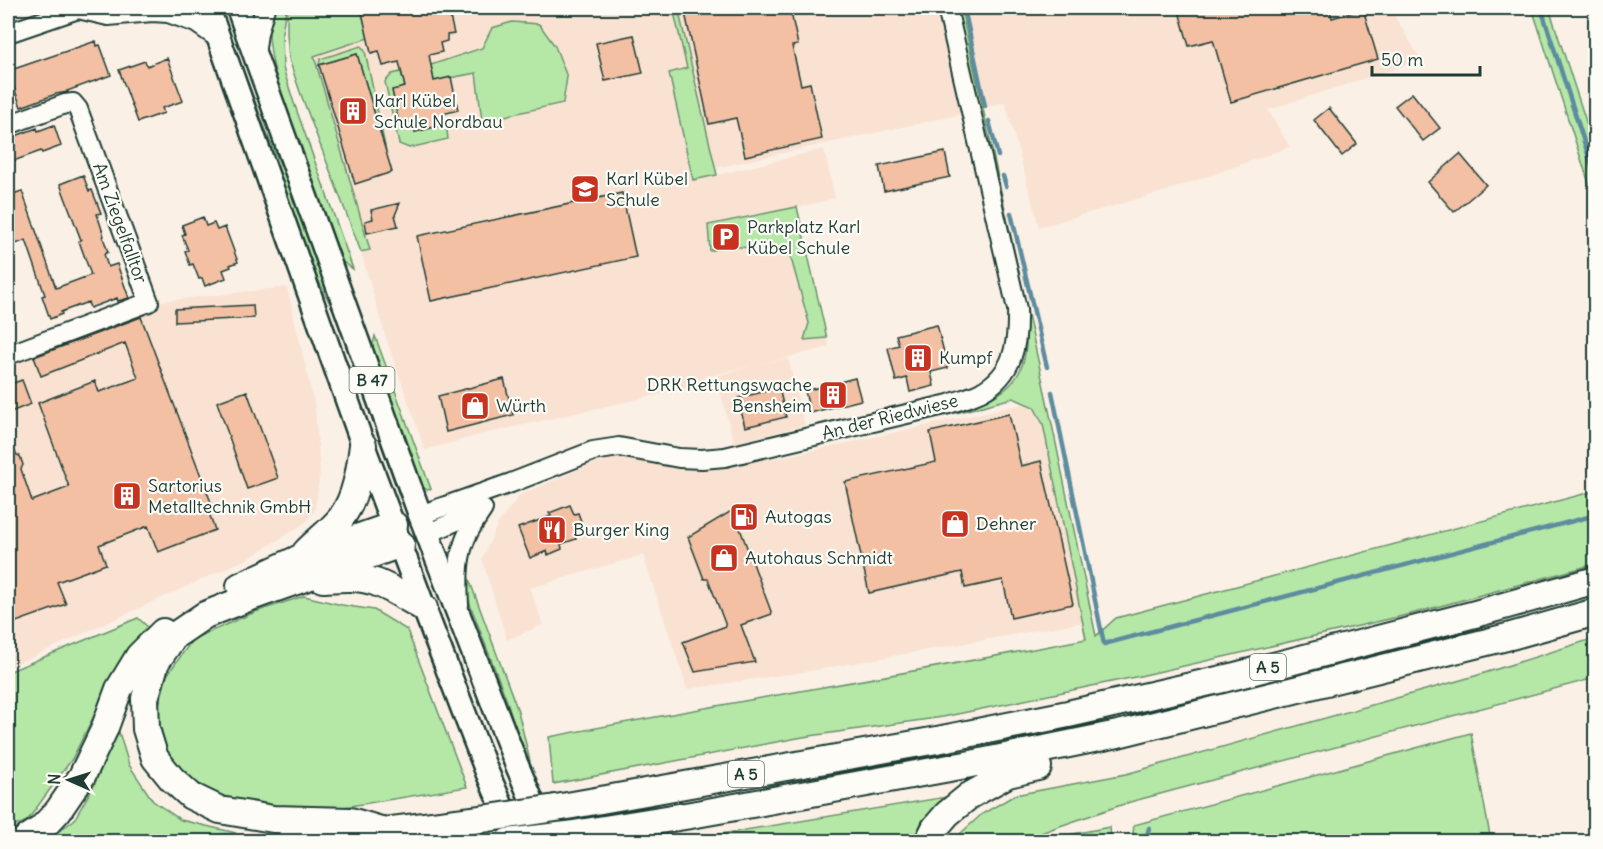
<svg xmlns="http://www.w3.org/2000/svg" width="1603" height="849" font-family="Delius,sans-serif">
  <rect width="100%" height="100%" fill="#fbf0e6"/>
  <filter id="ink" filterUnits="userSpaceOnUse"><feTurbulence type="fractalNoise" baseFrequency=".0167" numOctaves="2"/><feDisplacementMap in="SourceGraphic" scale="12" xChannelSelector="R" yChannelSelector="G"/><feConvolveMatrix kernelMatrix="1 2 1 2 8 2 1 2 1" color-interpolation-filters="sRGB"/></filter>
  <g filter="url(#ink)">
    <path fill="#f9e2d2" d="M287 8H1390L1421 60 1268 110 1290 147 1166 191 1039 227 1005 102 962 114 715 168 717 175 824 149 835 198 797 208 829 347 758 365 788 358 805 425 734 443 716 376 751 366 704 377 705 384 479 435 425 450 385 335 361 252 300 92 289 59 287 34Z
      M287 287 315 407 320 472 315 510 305 523 249 558 8 668V360L154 302Z
      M1041 400 1089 621 804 672 687 689 643 555 530 588 543 625 507 640 482 559 498 523 520 495 587 466 620 454 671 463 737 464 807 452Z"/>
    <path fill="#b5e7a7" stroke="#6a926e" stroke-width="1.5" d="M217 8H220L268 136 309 232 403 497 400 498 334 312 307 257Z
      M272 8 286 9 282 32 283 68 293 100 353 269 340 260C329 231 319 202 308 173 294 134 258 46 272 8Z
      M287 8H361L368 38 314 56 370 250 361 252 300 92 289 59 287 34Z
      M673 8H678L717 175 693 180 669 73 687 68Z
      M954 8H961L1050 415 1096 636 1116 618 1595 491V564L1411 614 1140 676 943 717 803 737 553 784 549 737C728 702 907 674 1086 639L1043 424 1034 407 1013 398 956 413C1000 396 1029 386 1026 331Z
      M1532 8H1549L1595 149V202Z
      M512 22 539 24 555 46 567 77 563 103 482 121 476 73 434 81 431 65 482 48 492 28Z
      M361 46 365 51 386 151 357 54 319 65 320 59Z
      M401 72 405 87 392 90 399 123 412 121 415 132 446 124 448 139 409 148 399 144 385 82 392 74Z
      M797 207 827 338 804 340 809 323 789 251 727 246 710 251 708 225Z
      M375 336 431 489 427 490 422 486 414 475 371 352Z
      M466 571 518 711 530 761 525 759 507 701 471 607 466 589Z
      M304 596 342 605 374 610 407 630 467 787 344 807 269 812 222 804 198 789 168 756 157 713 167 675 193 639 255 612Z
      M138 618 150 629 134 643 103 698 72 759 27 821 8 829V672Z
      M1595 638V678L1130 802 1057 827 1020 841H954L961 833 982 814 1015 795 1126 774 1475 676Z
      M118 729 129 765 153 801 181 820 236 833 141 842H44L74 820 94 785Z
      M1471 733 1491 841H1132L1134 825Z
      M946 797 922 821 914 841 713 842 691 839Z
      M1110 827 1111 841H1050L1052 838Z"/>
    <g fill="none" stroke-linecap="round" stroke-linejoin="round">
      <path stroke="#5d8c9f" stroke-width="4.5" d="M964 8 985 106
        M1541 8 1596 179
        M989 121 998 156
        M1003 176 1006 186
        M1011 213 1047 367
        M1052 392 1104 644 1596 515
        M1145 842 1149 828"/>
    </g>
    <path fill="#f3c0a4" stroke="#1f3d34" stroke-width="1.5" d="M361 8H448L454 34 447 35V41L440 43 442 52 429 55 434 81 451 77 458 110 443 114 446 124 415 132 412 121 399 124 392 90 405 87 399 62 383 66 379 51 371 53Z
      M684 8H790L798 45 792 46 801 85 810 83 822 139 745 156 736 118 709 124Z
      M1178 8H1329L1332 18 1363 9 1378 59 1231 102 1213 40 1189 46Z
      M634 35 643 73 605 81 596 43Z
      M96 41 97 46 100 45 111 75 67 91 68 92 56 94 21 107 8 71Z
      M357 54 392 172 355 184 319 65Z
      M167 58 183 101 162 108 164 113 138 122 119 70 145 61 147 66Z
      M1412 93 1440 128 1423 141 1395 106Z
      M1329 108 1357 144 1342 156 1314 120Z
      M54 125 61 146 42 153 41 151 8 163V142L11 140 10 138 37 128 38 131Z
      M945 152 950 177 884 191 879 166Z
      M1460 154 1486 185 1454 212 1428 182Z
      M83 175 89 191 92 190 101 213 97 214 104 236 103 237 108 252 104 254 108 267 117 264 129 298 118 301 117 298 90 308 88 302 61 312 62 314 50 319 42 296 45 295 26 240 8 247V200H12L10 195 22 191 56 288 91 275 79 241 81 240 60 184Z
      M622 193 636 257 431 301 417 236Z
      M400 203 395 215 398 226 367 233 365 221 373 219 371 210Z
      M203 217 206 226 214 223 217 230 225 227 238 262 230 265 231 267 223 270 226 278 205 286 202 278 199 279 193 264 190 265 185 251 188 250 182 235 185 234 182 225Z
      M253 305 254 318 175 322V309Z
      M141 317 212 505 207 507 215 530 158 552 148 526 99 545 106 564 57 582 66 604 8 625V441L17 455 20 456 23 465 21 469 32 501 69 487 38 403 95 381 99 392 138 378 125 343 41 376 34 357Z
      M937 325 948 368 931 372 934 386 910 392 907 378 896 381 888 348 899 345 896 335Z
      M855 378 861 400 810 413 805 391Z
      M504 379 513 415 446 432 438 396Z
      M22 380 31 404 8 413V385Z
      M779 388 786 417 745 427 738 398Z
      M247 391 278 478 247 489 217 402Z
      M1009 414 1021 466 1041 461 1073 604 1011 618 1003 580 965 588 962 572 869 593 845 482 936 462 930 432Z
      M570 505 574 514 578 513 585 532 575 536 576 539 561 544 562 549 548 555 547 551 530 558 518 528 551 516 549 513Z
      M733 510 772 614 741 625 755 662 695 672 683 642 726 626 708 579H704L688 537Z"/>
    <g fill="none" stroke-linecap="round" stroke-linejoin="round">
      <g stroke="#1f3d34" stroke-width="22">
        <path id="minor" d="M78 9 108 16 152 12 168 13 196 23 219 39
          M8 33 81 8
          M255 55 258 33 265 8
          M8 125 65 104 73 103 78 109 149 302 8 355
          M420 515 511 483 593 451 619 447 679 458 702 459 725 457 949 404C960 400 971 397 981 392 1014 374 1018 344 1017 309L947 8
          M427 534 481 510
          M459 605C458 585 457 562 464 543 468 530 476 520 483 509"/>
      </g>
      <g stroke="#1f3d34" stroke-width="27">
        <path id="major" d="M208 8 363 445 424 608 487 772 512 830
          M238 8 420 515 516 763 543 827"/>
      </g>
      <g stroke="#1f3d34" stroke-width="30">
        <path id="highway" d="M306 552C317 541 331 530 341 518 356 498 360 469 363 445
          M323 579C339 578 359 576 375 582 392 588 408 599 424 608
          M240 586 300 558 394 525
          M556 808 937 740 1068 714 1227 678 1475 614 1596 580
          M384 831 350 821 273 819 220 810 191 796 172 779 155 758 146 729 145 698 156 662 174 636 205 615 248 598 401 544
          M567 835 691 815 966 765 1118 734 1511 636 1596 612
          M22 842 41 829 58 811 82 776 104 730 119 689 139 656 163 632
          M289 842 384 831 489 818
          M928 842 935 828 947 814 969 796 1008 774 1038 767"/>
      </g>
      <use href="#minor" stroke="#fdfcf7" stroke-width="18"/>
      <use href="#major" stroke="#fdfcf7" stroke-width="22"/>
      <use href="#highway" stroke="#fdfcf7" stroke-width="26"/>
      <g stroke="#1f3d34" stroke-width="30" stroke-linecap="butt">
        <path id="highway-bridge" d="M489 818 556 808
          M508 842 567 835"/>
      </g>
      <use href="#highway-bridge" stroke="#fdfcf7" stroke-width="26"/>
    </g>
  </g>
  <defs>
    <g id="building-square" transform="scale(1.5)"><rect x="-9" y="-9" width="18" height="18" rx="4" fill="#c8321e" stroke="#fdfcf7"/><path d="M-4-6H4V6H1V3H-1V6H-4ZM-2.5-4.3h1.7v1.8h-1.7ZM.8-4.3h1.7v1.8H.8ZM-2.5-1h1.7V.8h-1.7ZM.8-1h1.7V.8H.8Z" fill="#fff"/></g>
    <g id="school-square" transform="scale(1.5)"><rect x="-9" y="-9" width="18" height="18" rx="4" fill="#c8321e" stroke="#fdfcf7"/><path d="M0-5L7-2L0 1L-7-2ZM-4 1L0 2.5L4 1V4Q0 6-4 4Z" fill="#fff"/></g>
    <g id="parking-square" transform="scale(1.5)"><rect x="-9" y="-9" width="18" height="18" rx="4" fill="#c8321e" stroke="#fdfcf7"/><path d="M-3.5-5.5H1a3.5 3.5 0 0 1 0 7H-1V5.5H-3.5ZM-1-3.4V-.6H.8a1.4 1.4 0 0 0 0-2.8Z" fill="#fff"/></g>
    <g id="shop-square" transform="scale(1.5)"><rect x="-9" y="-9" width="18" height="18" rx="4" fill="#c8321e" stroke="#fdfcf7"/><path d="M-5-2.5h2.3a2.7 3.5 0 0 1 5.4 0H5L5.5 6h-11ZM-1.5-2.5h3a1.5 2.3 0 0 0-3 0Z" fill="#fff"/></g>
    <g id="fuel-square" transform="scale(1.5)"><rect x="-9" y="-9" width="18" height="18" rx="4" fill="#c8321e" stroke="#fdfcf7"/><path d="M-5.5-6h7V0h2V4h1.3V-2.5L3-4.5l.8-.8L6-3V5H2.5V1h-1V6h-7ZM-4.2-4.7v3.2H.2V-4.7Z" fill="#fff"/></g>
    <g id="restaurant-square" transform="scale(1.5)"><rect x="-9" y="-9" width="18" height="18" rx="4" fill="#c8321e" stroke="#fdfcf7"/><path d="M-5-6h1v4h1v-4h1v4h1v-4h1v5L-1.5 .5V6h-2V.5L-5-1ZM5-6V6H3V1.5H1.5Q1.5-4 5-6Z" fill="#fff"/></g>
  </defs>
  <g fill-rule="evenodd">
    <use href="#building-square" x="353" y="111"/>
    <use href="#school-square" x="585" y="189"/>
    <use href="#parking-square" x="726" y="237"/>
    <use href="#building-square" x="918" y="358"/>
    <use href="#building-square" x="833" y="395"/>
    <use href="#shop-square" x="475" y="406"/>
    <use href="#building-square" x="127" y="496"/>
    <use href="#fuel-square" x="744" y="517"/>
    <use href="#shop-square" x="955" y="524"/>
    <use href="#restaurant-square" x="552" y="530"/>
    <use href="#shop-square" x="724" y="558"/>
  </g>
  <g text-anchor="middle" stroke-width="4.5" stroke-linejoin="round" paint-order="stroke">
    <g fill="#fdfcf7" stroke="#62766e" stroke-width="1.5">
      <rect x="349.5" y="367" width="45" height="26" rx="4.5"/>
      <rect x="1250" y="654" width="36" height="26" rx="4.5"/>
      <rect x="728" y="761" width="36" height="26" rx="4.5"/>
    </g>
    <g font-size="16" font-weight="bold" fill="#1f3d34">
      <text x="372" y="386">B 47</text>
      <text x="1268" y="673">A 5</text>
      <text x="746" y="780">A 5</text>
    </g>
    <g font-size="18" fill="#1f3d34" stroke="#fdfcf7" text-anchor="start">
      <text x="374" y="107">Karl Kübel<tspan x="374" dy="21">Schule Nordbau</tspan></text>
      <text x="606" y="185">Karl Kübel<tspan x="606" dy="21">Schule</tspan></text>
      <text x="747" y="233">Parkplatz Karl<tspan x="747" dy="21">Kübel Schule</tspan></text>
      <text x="939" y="364">Kumpf</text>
      <text x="812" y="391" text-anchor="end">DRK Rettungswache<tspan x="812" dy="21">Bensheim</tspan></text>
      <text x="496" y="412">Würth</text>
      <text x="148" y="492">Sartorius<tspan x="148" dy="21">Metalltechnik GmbH</tspan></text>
      <text x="765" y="523">Autogas</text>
      <text x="976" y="530">Dehner</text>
      <text x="573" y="536">Burger King</text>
      <text x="745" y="564">Autohaus Schmidt</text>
    </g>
    <g font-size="18" fill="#1f3d34" stroke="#fdfcf7">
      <text transform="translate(120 223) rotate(70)" y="6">Am Ziegelfalltor</text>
      <text transform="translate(890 417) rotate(-14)" y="6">An der Riedwiese</text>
    </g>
  </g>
  <rect width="1603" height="849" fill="none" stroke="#fdfcf7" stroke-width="30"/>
  <rect x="15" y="15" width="1573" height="819" fill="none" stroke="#1f3d34" stroke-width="2" filter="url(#ink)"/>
  <g transform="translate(69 780) rotate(273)" stroke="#fdfcf7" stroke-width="4.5" paint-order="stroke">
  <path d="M0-4.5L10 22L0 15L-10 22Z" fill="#1f3d34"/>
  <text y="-9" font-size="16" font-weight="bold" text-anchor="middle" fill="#1f3d34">N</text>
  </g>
  <path d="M1372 66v9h108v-9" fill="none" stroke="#1f3d34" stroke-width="3"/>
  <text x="1381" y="66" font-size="18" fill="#1f3d34" stroke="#fdfcf7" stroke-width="4.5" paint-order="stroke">50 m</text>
</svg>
